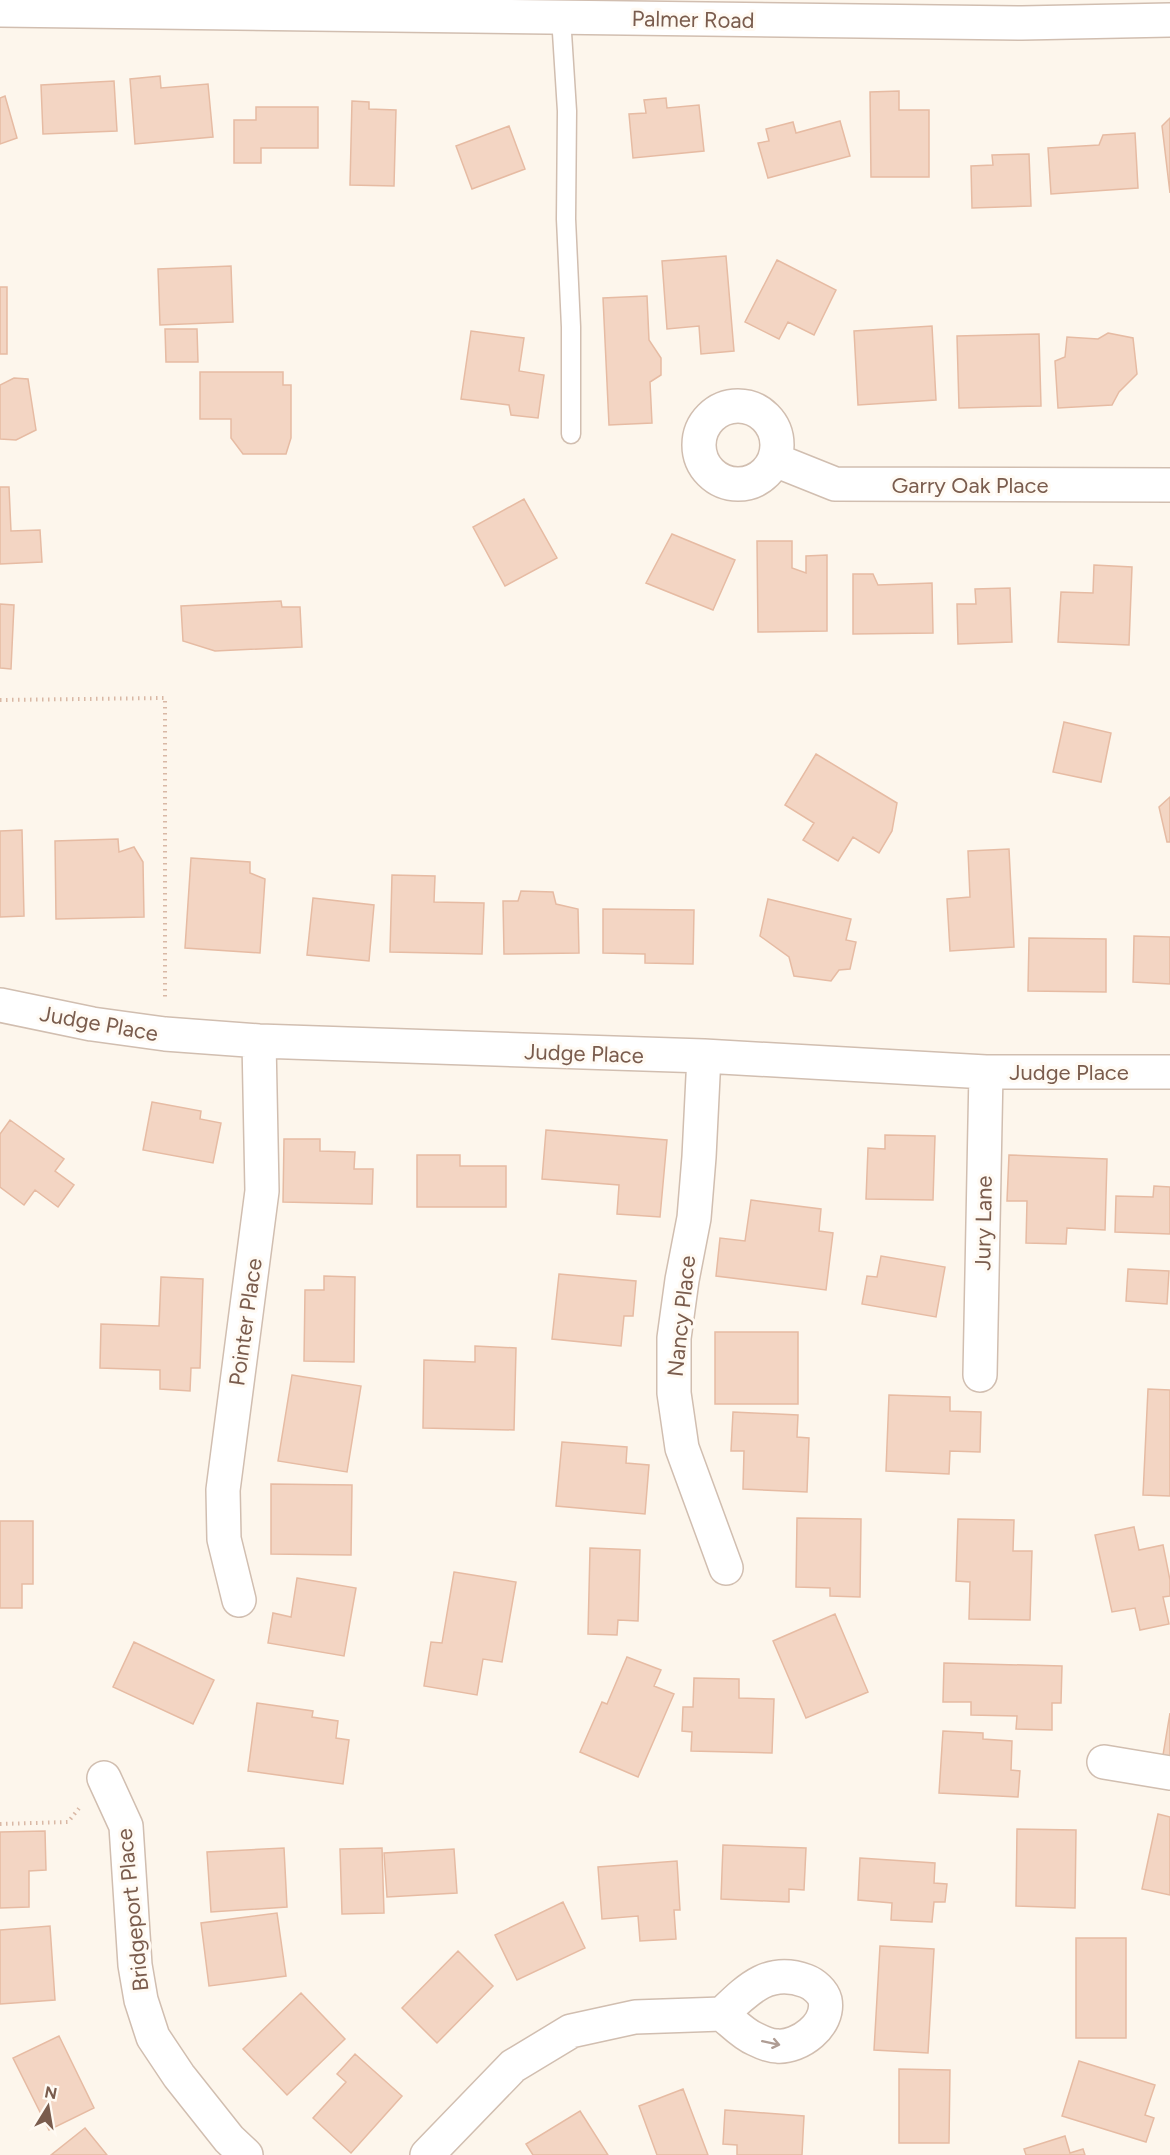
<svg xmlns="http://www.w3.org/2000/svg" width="1170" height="2155" font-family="Figtree,sans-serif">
  <rect width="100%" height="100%" fill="#fdf6ec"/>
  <path fill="#f3d5c3" stroke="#e6bba3" stroke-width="1.5" d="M160 76 161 88 208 84 213 137 135 144 130 79Z
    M114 81 117 131 43 134 41 85Z
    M899 91V110H929V177H871L870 92Z
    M5 96 17 138 0 144V98Z
    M666 98 667 108 699 105 704 151 633 158 629 114 646 113 644 100Z
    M352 101 369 102V109L396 110 394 186 350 185Z
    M256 107H318V148H261V163H234V120H256Z
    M1170 118V193L1162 126Z
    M840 121 850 156 768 178 758 143 769 141 766 129 793 122 796 133Z
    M509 126 525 169 472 189 456 146Z
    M1135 133 1138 188 1051 194 1048 148 1099 145 1103 135Z
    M1029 154 1031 206 972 208 971 166 993 165 992 155Z
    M726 256 734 351 701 354 699 326 667 329 662 261Z
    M777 260 836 290 814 335 788 322 779 339 745 322Z
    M231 266 233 322 160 325 158 269Z
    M0 287H7V354H0Z
    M647 296 649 340 661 358V375L650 382 652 423 609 425 603 298Z
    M932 326 936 400 858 405 854 331Z
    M165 329H197L198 362H166Z
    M471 331 524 338 519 371 544 375 538 418 511 415 509 405 461 399Z
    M1108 333 1133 338 1137 374 1119 392 1112 405 1058 408 1055 361 1065 357 1067 337 1098 339Z
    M1039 334 1041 406 959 408 957 336Z
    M200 372H283V385H291V438L286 454H243L231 438V419H200Z
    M14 378 28 379 36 430 16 440 0 439V385Z
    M0 487H9L11 531 40 530 42 562 0 564Z
    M524 499 557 558 505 586 473 527Z
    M672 534 735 560 713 610 646 583Z
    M757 541H792V568L806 573V556L827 555V631L758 632Z
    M1094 565 1132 567 1129 645 1058 642 1061 592 1093 593Z
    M853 574H873L878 585 932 583 933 633 853 634Z
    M1010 588 1012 642 958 644 957 604H976L975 589Z
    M281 601 282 607H300L302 647 215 651 183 641 181 606Z
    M0 604 14 605 11 669 0 668Z
    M1064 722 1111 733 1101 782 1053 772Z
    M816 754 897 803 892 831 879 853 853 837 838 861 803 840 814 823 785 805Z
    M1170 797V842H1167L1159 807Z
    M22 830 24 916 0 917V831Z
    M118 839 119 852 134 847 143 862 144 917 56 919 55 841Z
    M1009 849 1014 947 950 951 947 899 970 897 968 851Z
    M191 858 250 862V873L265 879 260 953 185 948Z
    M392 875 435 876 434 902 484 903 482 954 390 952Z
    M521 891 553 892 556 904 578 909 579 953 504 954 503 901H518Z
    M313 898 374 905 369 961 307 955Z
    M768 899 851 919 846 940 856 942 850 969 839 970 831 981 794 976 789 957 760 936Z
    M603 909 694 910 693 964 645 963V954L603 953Z
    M1134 936 1170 937V984L1133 982Z
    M1029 938 1106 939V992L1028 991Z
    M152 1102 201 1111 200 1119 221 1123 213 1163 143 1150Z
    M10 1120 64 1159 55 1171 74 1185 58 1207 35 1190 24 1205 0 1187V1134Z
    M546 1130 667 1140 660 1217 617 1214 619 1185 542 1179Z
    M885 1135 935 1136 933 1200 866 1199 868 1148 885 1149Z
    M284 1139H320V1151L355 1152 354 1169H373L372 1204 283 1202Z
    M417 1155H460V1166H506V1207H417Z
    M1009 1155 1107 1159 1105 1230 1067 1228 1066 1244 1026 1243 1027 1201H1007Z
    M1154 1186 1170 1187V1234L1115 1232 1116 1196 1153 1197Z
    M751 1200 821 1209 819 1231 833 1233 826 1290 716 1276 720 1238 745 1241Z
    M881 1256 945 1267 936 1317 862 1304 867 1276 877 1277Z
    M1128 1269 1169 1271 1167 1304 1126 1301Z
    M559 1274 636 1281 633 1316H624L621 1346 552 1339Z
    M324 1276 355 1277 354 1362 304 1361 305 1290H324Z
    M161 1277 203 1279 200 1368H191L190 1391 160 1389V1370L100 1368 101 1324 159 1326Z
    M715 1332H798V1404H715Z
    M475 1346 516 1348 514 1430 423 1428 424 1360 475 1362Z
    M292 1375 361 1386 347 1472 278 1461Z
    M1148 1389 1170 1390V1496L1143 1495Z
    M889 1395 950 1397V1411L981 1412 980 1452 950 1451 949 1474 886 1471Z
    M733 1412 798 1415 797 1437 809 1438 807 1492 743 1489 744 1451H731Z
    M562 1442 627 1447 626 1463 649 1465 645 1514 556 1506Z
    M271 1484 352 1485 351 1555 271 1554Z
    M797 1518 861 1519 860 1597 830 1596V1588L796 1587Z
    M958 1519 1014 1520 1013 1551H1032L1030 1620 969 1619 970 1582 956 1581Z
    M0 1521H33V1584H22V1608H0Z
    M1134 1527 1139 1550 1163 1545 1170 1580V1596L1163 1597 1169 1624 1140 1630 1135 1608 1112 1612 1095 1535Z
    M590 1548 640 1550 638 1621 618 1620 617 1635 588 1634Z
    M454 1572 516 1582 502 1662 483 1659 477 1695 424 1686 431 1642 442 1643Z
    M297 1578 356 1588 344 1656 268 1643 273 1613 291 1617Z
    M835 1614 868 1692 806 1718 773 1641Z
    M134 1642 214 1680 193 1724 113 1687Z
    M627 1657 661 1670 654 1686 674 1694 638 1777 580 1752 602 1702 607 1704Z
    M944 1663 1062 1666 1061 1703H1052V1730L1016 1729 1017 1716 971 1715V1702H943Z
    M694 1678 739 1679V1698L774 1699 772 1753 691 1751 692 1732 682 1731 683 1707H693Z
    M257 1703 313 1711 312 1717 338 1721 336 1738 349 1740 343 1784 248 1771Z
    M1170 1713V1762L1162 1761Z
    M943 1731 983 1733V1739L1012 1741 1011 1770 1020 1771 1018 1797 939 1793Z
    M1158 1814 1170 1817V1895L1142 1889Z
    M1017 1829 1076 1830 1075 1908 1016 1906Z
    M45 1831 46 1870 29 1871V1907L0 1908V1832Z
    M723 1845 806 1848 804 1890 789 1889V1902L721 1899Z
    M284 1848 287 1907 211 1912 207 1852Z
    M382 1848 384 1913 342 1914 340 1849Z
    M454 1849 457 1893 387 1897 384 1853Z
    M860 1858 935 1863 934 1883 947 1884 945 1902H934L932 1922 891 1920 892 1903 858 1900Z
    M677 1861 680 1910H674L676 1939 640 1941 638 1916 602 1919 598 1867Z
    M563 1902 585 1948 517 1980 495 1935Z
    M277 1913 286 1976 209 1986 201 1923Z
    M50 1926 55 2000 0 2004V1930Z
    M1076 1938H1126V2038H1076Z
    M880 1946 934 1949 928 2053 874 2050Z
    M458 1951 493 1986 437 2043 402 2008Z
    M301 1993 345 2039 287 2095 243 2049Z
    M59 2036 94 2108 49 2130 13 2058Z
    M355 2054 402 2096 351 2153 313 2118 346 2082 337 2074Z
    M1079 2061 1155 2085 1145 2115 1154 2118 1146 2142 1062 2116Z
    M899 2069 950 2070 949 2143H899Z
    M683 2089 708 2155H657L639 2106Z
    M725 2110 804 2116 802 2155H737V2145L723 2144Z
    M580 2111 608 2155H533L526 2144Z
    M85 2128 107 2155H51Z
    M1065 2136 1070 2153 1083 2149 1085 2155H1026L1024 2149Z"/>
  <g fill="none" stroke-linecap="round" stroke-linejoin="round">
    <g stroke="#d1beb0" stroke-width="21">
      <path id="service" d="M561 17 567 111 566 219 571 327V434"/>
    </g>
    <g stroke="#d1beb0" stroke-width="36">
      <path id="minor" d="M0 10 1022 23 1170 20
        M699 445a39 39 0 1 1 78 0a39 39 0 1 1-78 0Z
        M775 460 835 484 1170 485
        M0 1005 92 1024 165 1034 259 1041 704 1056 986 1072H1170
        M704 1056 699 1157 694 1218 682 1280 674 1338V1393L682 1448 726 1568
        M980 1375 986 1072
        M239 1600 224 1539 223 1490 262 1191 259 1041
        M1104 1762 1170 1773
        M104 1778 126 1826 135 1965 141 2000 153 2037 179 2076 229 2139 246 2155
        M427 2155 513 2066 571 2031 635 2017 722 2014C732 2022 743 2034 755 2039 761 2042 771 2046 777 2046 799 2048 830 2025 825 2000 823 1992 814 1984 806 1981 769 1967 748 1989 722 2014"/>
    </g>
    <path stroke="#d9b8a5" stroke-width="4" stroke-dasharray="1.5 4.5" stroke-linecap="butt" d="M0 700 165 698V1001
      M0 1824 68 1822 81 1806"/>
    <use href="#service" stroke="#fff" stroke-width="18"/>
    <use href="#minor" stroke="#fff" stroke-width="33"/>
  </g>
  <defs><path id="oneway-shaft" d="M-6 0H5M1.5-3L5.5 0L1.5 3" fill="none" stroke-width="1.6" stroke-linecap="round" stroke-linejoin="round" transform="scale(1.5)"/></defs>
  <use stroke="#af9d94" href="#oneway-shaft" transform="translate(771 2043) rotate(12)"/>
  <g text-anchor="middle" stroke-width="6" stroke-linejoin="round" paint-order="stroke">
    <g font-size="22" fill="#7a5c4d" stroke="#fffaf3">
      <text transform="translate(693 19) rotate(1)" y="8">Palmer Road</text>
      <text x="970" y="493">Garry Oak Place</text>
      <text transform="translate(99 1023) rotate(10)" y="8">Judge Place</text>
      <text transform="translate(584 1053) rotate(2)" y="8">Judge Place</text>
      <text x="1069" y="1080">Judge Place</text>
      <text transform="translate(983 1223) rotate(-89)" y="8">Jury Lane</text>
      <text transform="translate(681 1316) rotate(-84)" y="8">Nancy Place</text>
      <text transform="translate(245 1322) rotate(-82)" y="8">Pointer Place</text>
      <text transform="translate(132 1910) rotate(-96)" y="8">Bridgeport Place</text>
    </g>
  </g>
  <g transform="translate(48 2107) rotate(11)" stroke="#fffaf3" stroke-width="4.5" paint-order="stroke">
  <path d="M0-4.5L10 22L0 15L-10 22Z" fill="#7a5c4d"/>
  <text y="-9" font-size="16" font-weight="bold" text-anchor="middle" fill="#7a5c4d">N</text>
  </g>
</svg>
